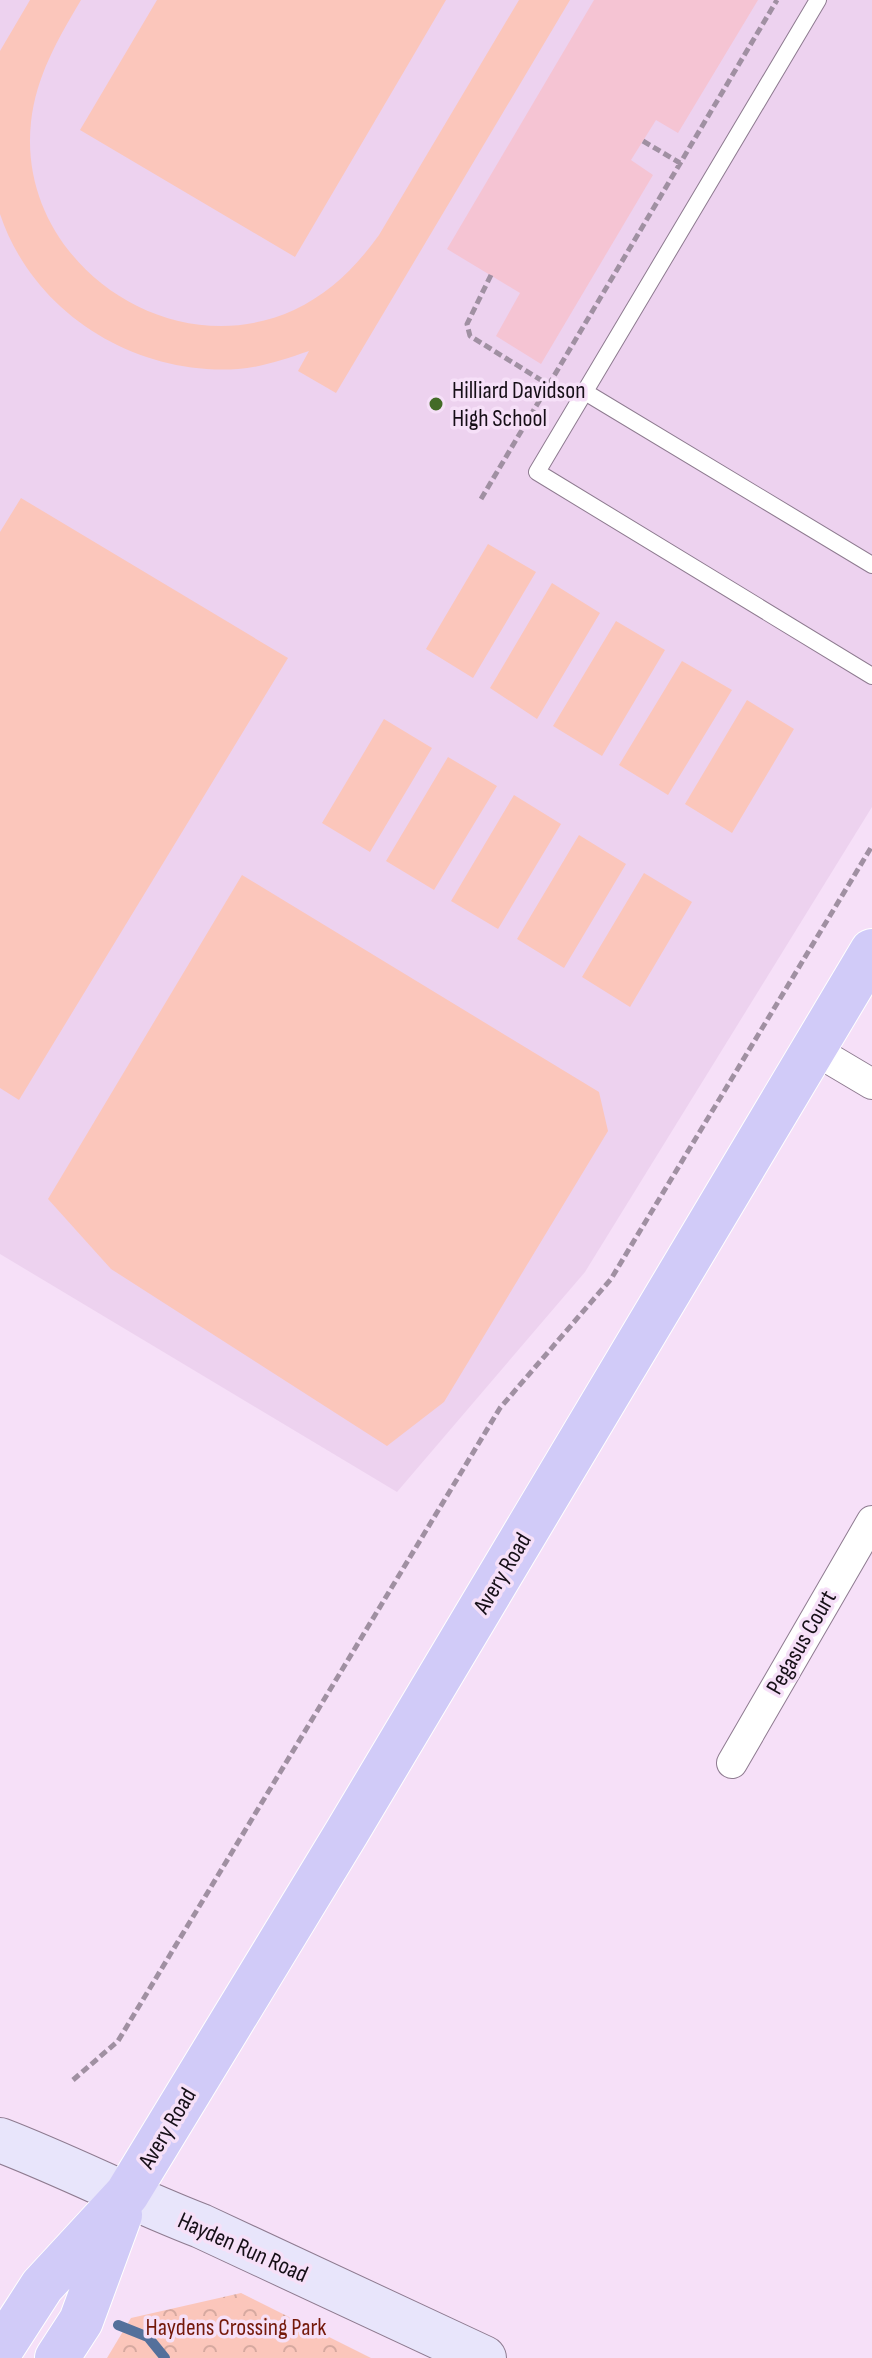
<svg xmlns="http://www.w3.org/2000/svg" width="872" height="2358" font-family="'Sofia Sans Condensed',sans-serif">
  <defs>
    <pattern id="park-crowns" width="20" height="18" patternUnits="userSpaceOnUse" patternTransform="scale(2)"><rect width="20" height="18" fill="#fbc6bb"/><path d="M2 6a3 3 0 1 1 6 0M12 15a3 3 0 1 1 6 0" fill="none" stroke="#d6a9a0"/></pattern>
  </defs>
  <rect width="100%" height="100%" fill="#f6e0f8"/>
  <path fill="#edd2ef" d="M0 0H872V807L585 1272 397 1492 0 1254Z"/>
  <path fill="#fbc6bb" d="M30 0H81C58 39 36 76 31 122 16 260 168 368 294 310 330 293 356 267 379 235L519 0H570L336 393 298 371 309 351C285 359 263 367 238 369 135 376 33 313 0 214V51Z
    M157 0H446L295 257 80 130Z
    M21 498 288 658 19 1100 0 1088V532Z
    M488 544 536 572 473 678 426 649Z
    M552 583 600 613 537 719 490 688Z
    M616 621 665 650 602 756 553 726Z
    M682 661 732 690 668 795 619 765Z
    M747 700 794 729 732 833 685 804Z
    M384 719 432 748 370 852 322 823Z
    M448 757 497 786 434 890 386 861Z
    M514 795 561 824 498 929 451 901Z
    M579 835 626 864 564 968 517 939Z
    M644 873 692 902 630 1007 582 977Z
    M242 875 599 1092 608 1131 444 1402 387 1446 111 1269 48 1199Z"/>
  <path fill="url(#park-crowns)" d="M241 2293 371 2358H107L131 2318Z"/>
  <g fill="none" stroke-linecap="round" stroke-linejoin="round">
    <path stroke="#54709b" stroke-width="10" d="M118 2325 148 2337 165 2358"/>
  </g>
  <path fill="#f5c4d3" d="M594 0H758L678 133 656 120 631 160 653 175 541 364 496 336 520 293 447 249Z"/>
  <g fill="none" stroke-linecap="round" stroke-linejoin="round">
    <g stroke="#8e7b90" stroke-width="18">
      <path id="lane" d="M818 0 537 472 872 676
        M585 392 872 565"/>
    </g>
    <g stroke="#8e7b90" stroke-width="32">
      <path id="street" d="M813 1049 872 1084
        M732 1763 872 1521"/>
    </g>
    <g stroke="#8e7b90" stroke-width="46">
      <path id="secondary" d="M0 2140C68 2166 133 2200 201 2226L484 2358"/>
    </g>
    <g stroke="#fff" stroke-width="46">
      <path id="primary" d="M0 2351 42 2286 127 2194 347 1832 872 951
        M57 2358 81 2321 120 2215"/>
    </g>
    <path stroke="#a090a2" stroke-width="5" stroke-dasharray="8 4" stroke-linecap="butt" d="M643 141 680 163
      M491 275 467 324 470 336 549 385
      M481 499 777 0
      M73 2080 118 2041 500 1408 611 1279 872 846"/>
    <use href="#lane" stroke="#fff" stroke-width="16"/>
    <use href="#street" stroke="#fff" stroke-width="30"/>
    <use href="#secondary" stroke="#e8e5fb" stroke-width="44"/>
    <use href="#primary" stroke="#d1cbf8" stroke-width="44"/>
  </g>
  <circle fill="#436b27" stroke="#f6e0f8" stroke-width="3" cx="436" cy="404" r="8"/>
  <g text-anchor="middle" stroke-width="7" stroke-linejoin="round" paint-order="stroke">
    <g font-size="24" fill="#160f17" stroke="#f6e0f8" text-anchor="start">
      <text x="452" y="398">Hilliard Davidson<tspan x="452" dy="28">High School</tspan></text>
    </g>
    <g font-size="24" fill="#160f17" stroke="#f6e0f8">
      <text transform="translate(502 1573) rotate(-59)" y="8">Avery Road</text>
      <text transform="translate(801 1642) rotate(-60)" y="8">Pegasus Court</text>
      <text transform="translate(167 2128) rotate(-59)" y="8">Avery Road</text>
      <text transform="translate(243 2247) rotate(24)" y="8">Hayden Run Road</text>
    </g>
    <g font-size="24" fill="#74190a" stroke="#f6e0f8">
      <text x="236" y="2335">Haydens Crossing Park</text>
    </g>
  </g>
</svg>
